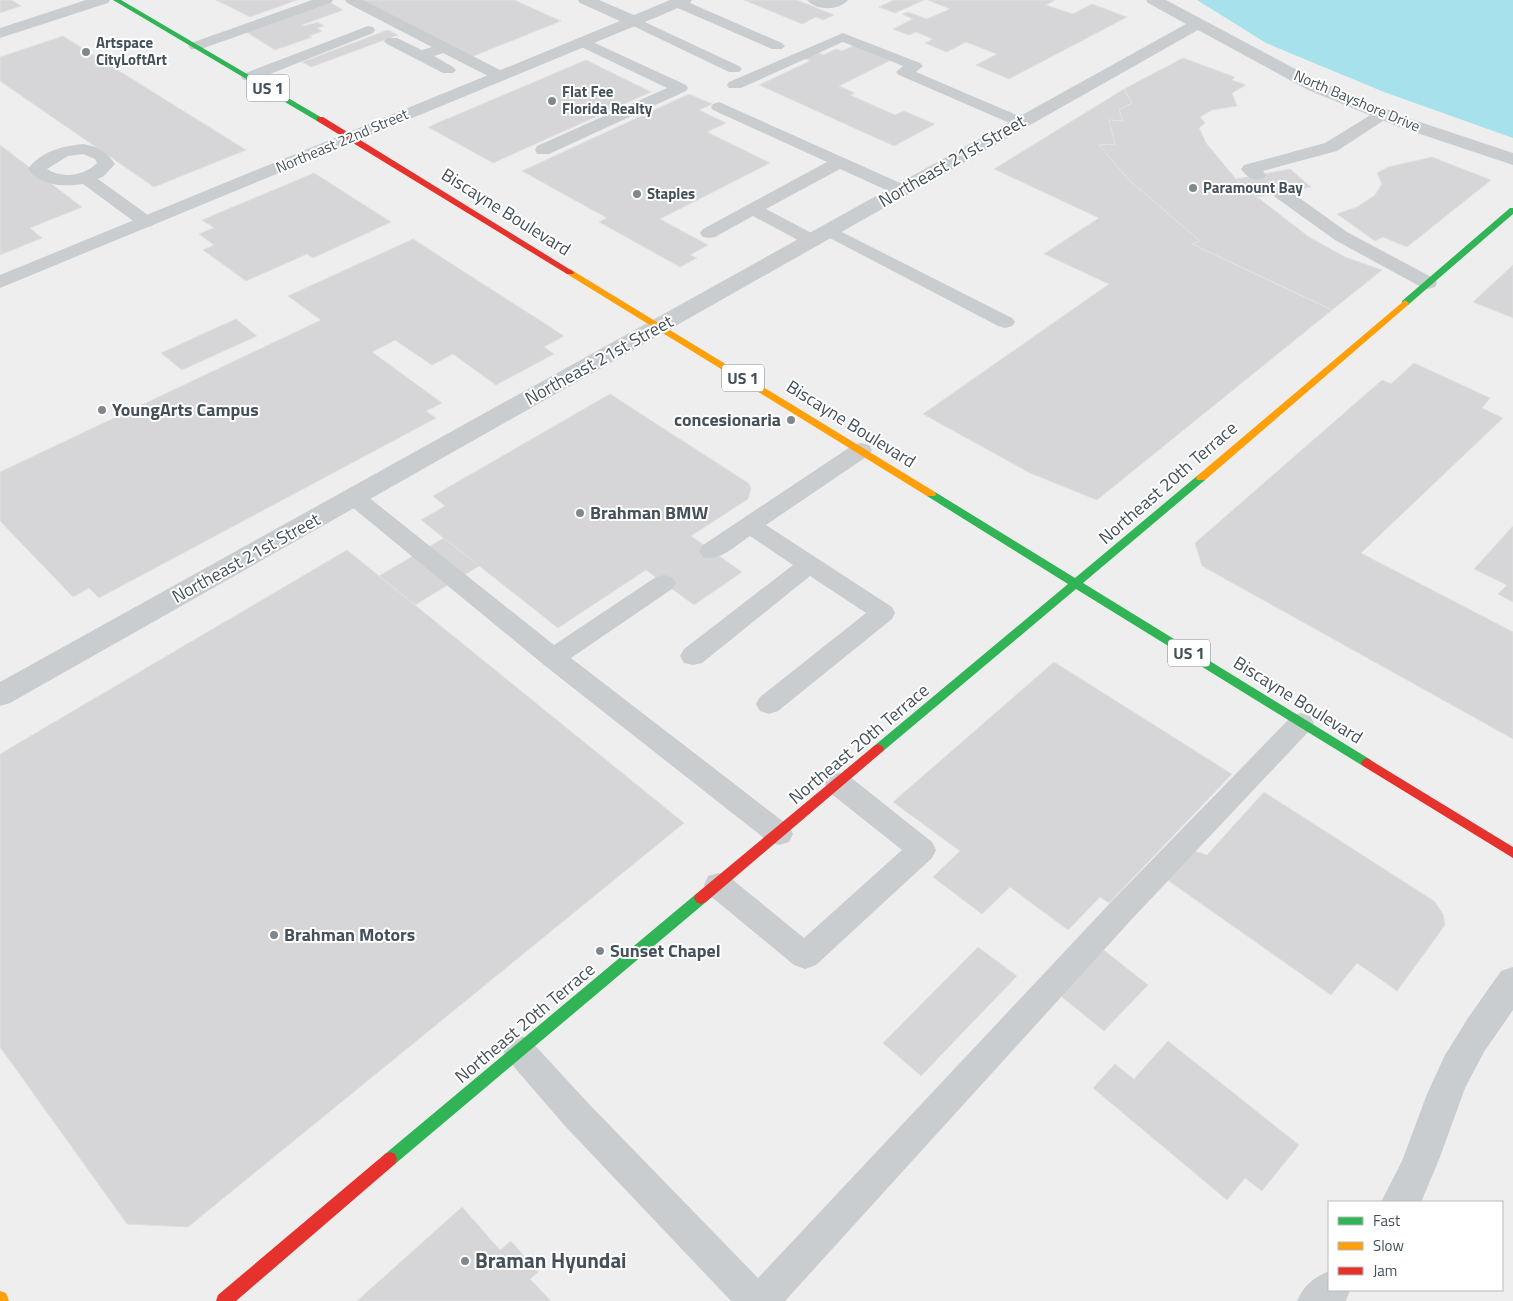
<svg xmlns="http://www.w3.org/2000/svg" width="1513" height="1301" font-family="'Titillium Web',sans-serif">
  <rect width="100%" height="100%" fill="#efeeee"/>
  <path fill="#a7e1eb" d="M1197 0H1513V138L1384 92 1266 43Z"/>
  <path fill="#d6d6d8" stroke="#e0e0e1" d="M0 0H11L21 6 0 13Z
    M216 0H297L250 17Z
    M359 0H514L561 21 471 57Z
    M744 0H797L834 15 823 20 816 17 802 24Z
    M894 0H924L895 13 879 7Z
    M928 0H1055L1046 5 1073 14 1092 4 1127 17 1009 79 976 65 997 54 966 42 947 52 925 43 933 39 916 32 909 35 893 29 913 19 902 14 908 12 927 19 950 9Z
    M331 3 343 10 302 25 304 26 318 22 324 26 317 28 322 31 309 36 312 37 275 50 246 32Z
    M388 30 398 35 311 67 302 62Z
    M63 36 246 150 154 187 0 81V57Z
    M855 45 891 60 839 86 855 93 850 95 895 115 904 111 935 124 894 146 759 85 810 61 804 58 816 52 823 55 836 49 842 51Z
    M1183 58 1235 77 1232 80 1246 85 1232 93 1237 106 1212 110 1200 117 1205 123 1199 128 1206 143 1236 179 1257 197 1309 237 1345 257 1382 270 1332 310 1192 244 1200 241 1128 179 1099 145 1115 144 1109 120 1123 121 1119 110 1132 103 1124 89Z
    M586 60 651 92 493 163 428 127Z
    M1124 89 1132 103 1119 110 1123 121 1109 120 1115 144 1099 145 1128 179 1200 241 1192 244 1332 310 1097 500 1030 473 923 414 1109 284 1044 254 1099 218 994 169Z
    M689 94 712 104 699 110 726 123 707 132 770 163 660 219 708 245 690 255 697 258 680 267 599 222 607 218 522 171Z
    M0 145 82 207 30 228 42 238 0 255Z
    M1432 157 1491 180 1407 247 1383 237 1375 241 1337 214 1357 207 1375 195 1382 184 1377 173 1388 167Z
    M1290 169 1311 187 1257 197 1236 179Z
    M314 173 391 222 313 258 307 254 246 281 203 250 214 245 199 234 214 228 202 220Z
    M413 239 564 336 544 347 554 354 496 385 453 354 432 365 395 340 372 352 442 403 426 411 436 418 99 598 89 588 73 597 0 521V472L321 320 288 296Z
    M1513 265V318L1473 302Z
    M236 319 257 336 182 370 161 353Z
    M1414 363 1490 398 1482 408 1503 418 1361 553 1513 632V739L1202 566 1195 543 1382 380 1391 384Z
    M610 394 748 483 751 488 748 499 691 536 742 572 694 605 646 570 558 628 421 520 445 506 433 496Z
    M1513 526V602L1498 594 1507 585 1474 569Z
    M444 538 479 566 415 605 379 576Z
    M347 550 684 823 188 1227 127 1224 0 1047V754Z
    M1054 662 1232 774 1109 903 1100 897 1068 930 1010 887 982 914 933 877 960 851 893 802Z
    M1264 792 1434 901 1443 914 1445 925 1397 991 1357 963 1331 995 1166 879 1192 850 1207 855Z
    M978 947 1017 976 921 1076 883 1043Z
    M1101 948 1148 985 1104 1031 1057 993Z
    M1168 1041 1299 1145 1262 1191 1245 1178 1227 1200 1093 1088 1115 1064 1134 1079Z
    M462 1207 500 1250 511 1241 538 1272 530 1279 551 1301H357Z"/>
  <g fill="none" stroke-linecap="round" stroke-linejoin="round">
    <path fill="#cacdcf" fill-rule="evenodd" d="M312 0H333L331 3 201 49H191L188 46 191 43Z
      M345 0H363L506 73 508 76 506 79H494L443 53 434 56 453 67 456 70 453 73H443L387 44 384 41 387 38H397L422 50 432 47 347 3Z
      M673 0H683L782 43 785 46 782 49H772L673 6 671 3Z
      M807 0H848C839 11 816 11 807 0Z
      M634 17 739 66 742 69 739 72H729L629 24 627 21 629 18Z
      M368 26 373 27 375 30 373 33 255 80H243L241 77 243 74Z
      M843 33 920 63 923 66 916 72 1026 119 1028 122 1026 125H1014L899 75 896 72 903 66 843 42 741 88H729L727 85 729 82Z
      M582 37 686 85 688 88 686 91 549 154H537L535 150 537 146 667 88 577 45 574 42 577 39Z
      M719 102 907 186 910 190 907 194 901 195 895 194 840 169 766 209 819 237 822 241 819 245 813 246 807 245 753 216 715 237 709 238 703 237 700 233 703 229 827 162 713 110 711 107 713 104Z
      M1383 109 1389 111 1391 114 1389 117 1337 151 1263 171 1266 175 1263 179C1253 181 1247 177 1241 169L1244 165 1325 143 1377 111Z
      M83 144C99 147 106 151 115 164L104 176 98 179 152 218 155 222 152 226 146 227 140 226 83 184C64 187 40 186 28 169 41 151 63 146 83 144ZM83 154 95 159 97 163C84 176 62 179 47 169L68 156Z
      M1281 188 1287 189 1347 232 1435 279 1437 283 1435 287 1428 289 1421 287 1335 240 1275 197 1272 193 1275 189Z
      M830 226 1012 318 1015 322 1012 326 1005 328 998 326 824 235 821 231 824 227Z
      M861 443 869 445 872 450 869 455 766 525 892 607 895 613 892 619 778 711 769 714 760 711 756 704 760 697 866 613 810 576 702 663 693 665 684 663 680 656 684 649 793 565 750 536C736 545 720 562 703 557L699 551 703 545 853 445Z
      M354 490 362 492 554 645 656 577 664 575 672 577 676 583 672 589 571 658 789 826 793 834 789 842 779 845 769 842 544 665 346 502 343 497 346 492Z
      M1301 713 1310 716 1314 723 1310 730 1132 919 785 1301H731L565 1126 508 1060 503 1050 508 1040 519 1035 530 1040 589 1104 758 1278 1112 901 1292 716Z
      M839 773 849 776 932 842 936 850 932 858 816 965 805 969 794 965 708 894 704 885 708 876 718 873 728 876 804 938 902 850 829 792 825 784 829 776Z"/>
    <path fill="#cacdcf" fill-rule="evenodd" d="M86 0H110L108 3 0 38V28Z
      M578 0H599L634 15 670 0H692L690 3 640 24 0 288V275L620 21 580 3Z
      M1146 0H1166L1320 82 1411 119 1513 153V165L1399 127 1308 90 1198 30 10 703 0 706V682L1186 24 1148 3Z
      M1513 967V1010L1484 1052 1465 1088 1440 1157 1422 1200 1421 1202H1381L1402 1161 1427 1094 1445 1055 1468 1018 1501 971Z
      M1329 1271V1290H1350L1346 1301H1297C1304 1285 1313 1278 1329 1271Z"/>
    <path fill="#30b455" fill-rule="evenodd" d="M113 0H121L324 119 317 121Z
      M1510 208H1513V214L1408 305H1402V301Z
      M1201 475 1205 476 1206 478 1205 480 1083 583 1371 760 1373 763 1371 766H1363L1076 589 882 752H874L872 749 874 746 1068 584 927 496 926 494 927 492H935L1075 578 1197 476Z
      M701 892 706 894 708 898 706 902 395 1164 390 1166 385 1164 383 1159 385 1154 696 894Z"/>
    <path fill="#ff9f0a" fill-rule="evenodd" d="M570 269 935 492 936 494 935 496H927L567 274 566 272Z
      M1405 300 1409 303 1408 305 1205 480H1197L1196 478 1197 476Z
      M0 1291 6 1293 9 1301H0Z"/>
    <path fill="#e5322d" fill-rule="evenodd" d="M317 117H323L574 272 573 274H567L317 121Z
      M878 744 882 746 884 749 882 752 706 902 701 904 696 902 694 898 696 894 874 746Z
      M1367 758 1513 847V858L1363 766 1361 763 1363 760Z
      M390 1152 395 1154 397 1159 395 1164 236 1301H216L218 1295 385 1154Z"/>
  </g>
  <g fill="#80888e" stroke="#fff" stroke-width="2">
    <circle cx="86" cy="52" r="5"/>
    <circle cx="552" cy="101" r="5"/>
    <circle cx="1193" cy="188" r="5"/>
    <circle cx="637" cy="194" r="5"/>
    <circle cx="102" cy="410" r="5"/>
    <circle cx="791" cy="420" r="5"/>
    <circle cx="580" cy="513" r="5"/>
    <circle cx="274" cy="935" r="5"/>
    <circle cx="600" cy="951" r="5"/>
    <circle cx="465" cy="1261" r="5"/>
  </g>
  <g text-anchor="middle" stroke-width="4" stroke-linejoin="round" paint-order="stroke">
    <g font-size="15" font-weight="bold" fill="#45515a" stroke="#fff" text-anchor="start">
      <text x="96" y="48">Artspace<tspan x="96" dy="17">CityLoftArt</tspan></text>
      <text x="562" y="97">Flat Fee<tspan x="562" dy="17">Florida Realty</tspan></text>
      <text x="1203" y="193">Paramount Bay</text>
      <text x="647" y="199">Staples</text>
    </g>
    <g font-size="15" fill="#45515a" stroke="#fff">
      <text transform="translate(1357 101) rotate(23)" y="5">North Bayshore Drive</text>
      <text transform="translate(342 141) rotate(-23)" y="5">Northeast 22nd Street</text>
    </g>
    <g fill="#fff" stroke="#7d858c" stroke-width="1">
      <rect x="247" y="74.5" width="42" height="27" rx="4"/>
      <rect x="722" y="364.5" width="42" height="27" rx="4"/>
      <rect x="1168" y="639.5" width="42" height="27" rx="4"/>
    </g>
    <g font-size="16" font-weight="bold" fill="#45515a">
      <text x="268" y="94">US 1</text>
      <text x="743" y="384">US 1</text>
      <text x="1189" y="659">US 1</text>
    </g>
    <g font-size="18" fill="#45515a" stroke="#fff">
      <text transform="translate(952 161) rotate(-30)" y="6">Northeast 21st Street</text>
      <text transform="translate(506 212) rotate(32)" y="6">Biscayne Boulevard</text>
      <text transform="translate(599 360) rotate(-29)" y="6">Northeast 21st Street</text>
      <text transform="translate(851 424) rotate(32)" y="6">Biscayne Boulevard</text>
      <text transform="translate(1168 483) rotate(-41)" y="6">Northeast 20th Terrace</text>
      <text transform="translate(246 558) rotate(-29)" y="6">Northeast 21st Street</text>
      <text transform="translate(1298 700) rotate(32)" y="6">Biscayne Boulevard</text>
      <text transform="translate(859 744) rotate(-40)" y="6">Northeast 20th Terrace</text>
      <text transform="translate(525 1023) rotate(-40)" y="6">Northeast 20th Terrace</text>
    </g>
    <g font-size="18" font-weight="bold" fill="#45515a" stroke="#fff" text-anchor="start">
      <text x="112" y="416">YoungArts Campus</text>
      <text x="781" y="426" text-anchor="end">concesionaria</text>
      <text x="590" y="519">Brahman BMW</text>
      <text x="284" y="941">Brahman Motors</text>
      <text x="610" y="957">Sunset Chapel</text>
    </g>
    <g font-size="21" font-weight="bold" fill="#45515a" stroke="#fff" text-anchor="start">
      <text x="475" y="1268">Braman Hyundai</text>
    </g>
  </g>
  <rect x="1328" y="1201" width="175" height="90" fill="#ffffff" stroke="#b5b9bd"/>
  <rect x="1338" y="1217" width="25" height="8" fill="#30b455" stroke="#b5b9bd"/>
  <text x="1373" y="1226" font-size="15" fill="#45515a">Fast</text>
  <rect x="1338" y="1242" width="25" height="8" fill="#ff9f0a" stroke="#b5b9bd"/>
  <text x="1373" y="1251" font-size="15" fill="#45515a">Slow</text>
  <rect x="1338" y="1267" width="25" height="8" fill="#e5322d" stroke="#b5b9bd"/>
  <text x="1373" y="1276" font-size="15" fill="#45515a">Jam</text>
</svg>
